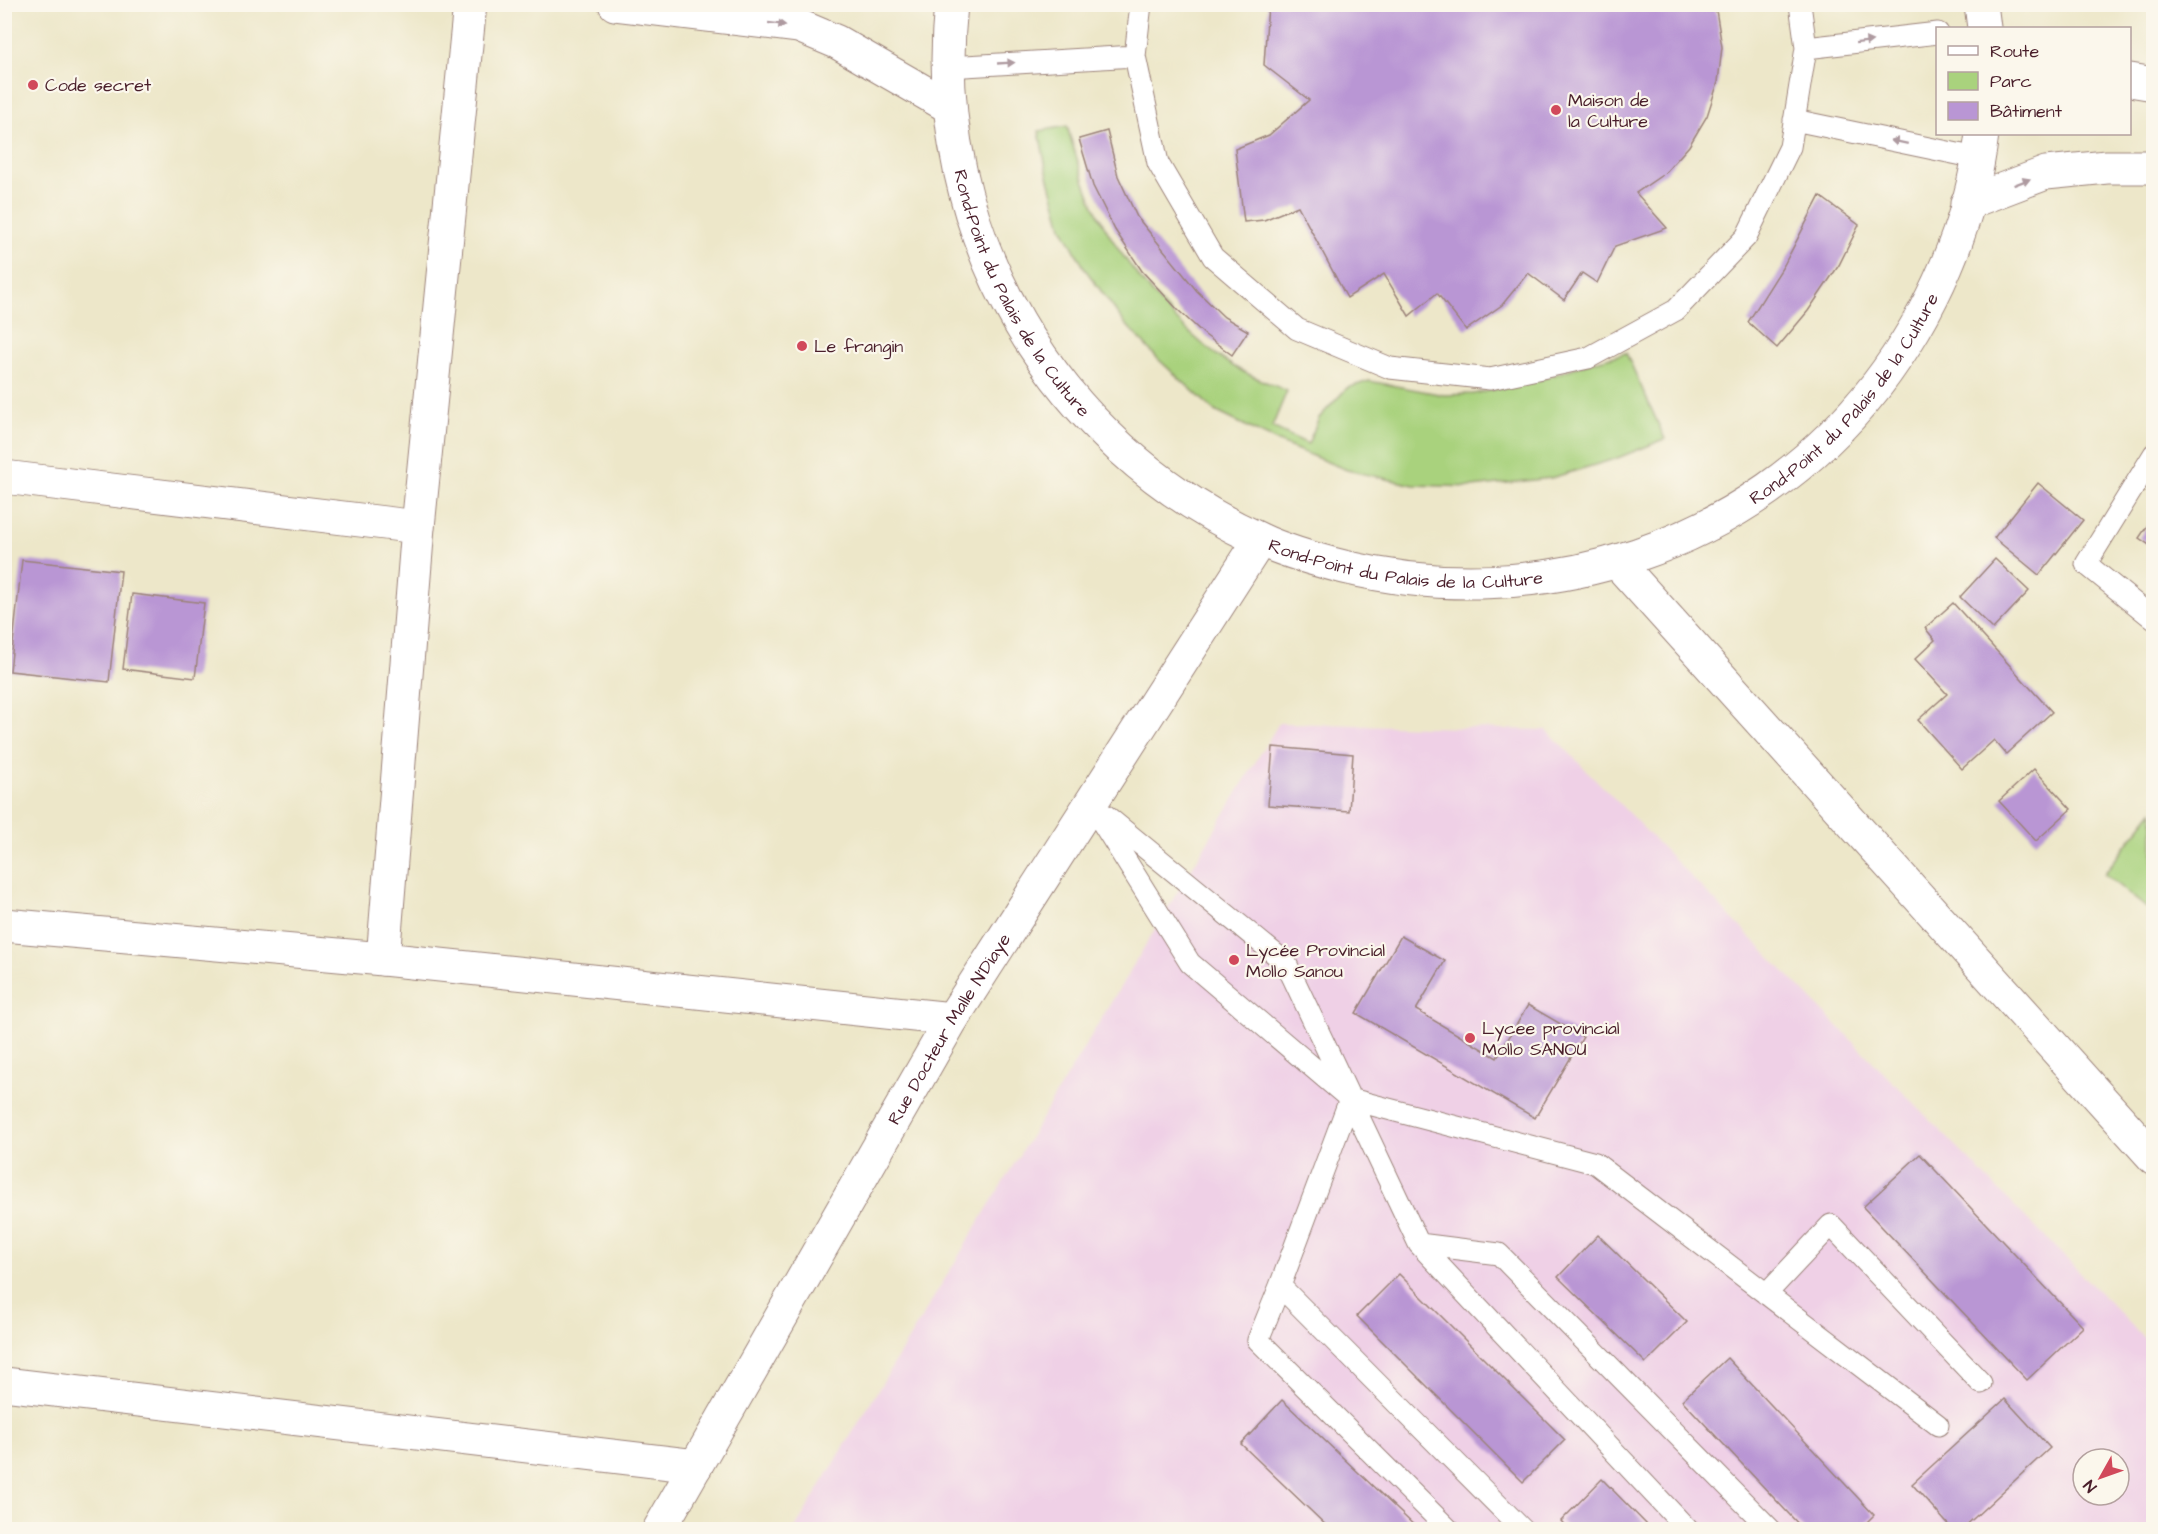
<svg xmlns="http://www.w3.org/2000/svg" width="2158" height="1534" font-family="'Architects Daughter',sans-serif">
  <rect width="100%" height="100%" fill="#fbf7ec"/>
  <filter id="ink" filterUnits="userSpaceOnUse"><feTurbulence type="fractalNoise" baseFrequency=".0167" numOctaves="2"/><feDisplacementMap in="SourceGraphic" scale="12" xChannelSelector="R" yChannelSelector="G"/><feConvolveMatrix kernelMatrix="1 2 1 2 8 2 1 2 1" color-interpolation-filters="sRGB"/></filter>
  <filter id="wash" filterUnits="userSpaceOnUse"><feTurbulence type="fractalNoise" baseFrequency=".008" numOctaves="4" result="noise"/><feDisplacementMap in="SourceGraphic" scale="24" xChannelSelector="R" yChannelSelector="G"/><feGaussianBlur stdDeviation="1.35" result="paint"/><feColorMatrix in="noise" values="0 0 0 0 0 0 0 0 0 0 0 0 0 0 0 0 0 1.4 0 .05"/><feComposite in="paint" operator="in"/></filter>
  <g filter="url(#wash)">
    <rect width="100%" height="100%" fill="#ede7c9"/>
    <path fill="#efd0e6" fill-rule="evenodd" d="M1279 723 1547 730 2153 1347V1529L794 1530ZM2083 1459H2119V1495H2083Z"/>
    <path fill="#a9d27d" stroke="#7a7854" stroke-width="1.5" d="M1067 126C1074 150 1081 173 1090 196 1113 254 1179 333 1233 366 1249 376 1269 383 1287 391L1272 427 1308 444 1319 418 1347 388 1369 381 1444 395 1473 394 1537 381 1585 364 1626 353 1665 439 1615 459 1551 478 1472 487 1414 485 1347 470 1283 444 1215 411 1158 359 1123 321 1085 269 1062 227 1046 168 1039 131Z
      M2153 811V913L2104 874Z"/>
    <g id="blocks">
      <path fill="#b996d4" d="M1268 4H1715L1722 47 1718 82 1707 116 1689 146 1665 173 1636 193 1667 228 1615 246 1597 283 1582 273 1564 300 1528 273 1502 305 1466 330 1437 293 1409 316 1384 274 1347 298 1298 206 1264 220 1244 222 1235 149 1269 135 1309 100 1264 65Z
        M1107 131 1118 176 1137 217 1197 291 1224 317 1248 331 1232 355 1205 335 1178 310 1142 271 1115 230 1093 186 1079 139Z
        M1820 196 1859 225 1839 265 1808 311 1777 348 1748 322 1784 265Z
        M2038 483 2083 520 2039 575 1994 538Z
        M2154 516V548L2139 538Z
        M1995 559 2029 591 1993 629 1960 597Z
        M22 560 121 571 109 682 10 671Z
        M132 594 204 603 195 678 123 669Z
        M1953 603 2052 712 2006 754 1994 740 1962 769 1918 720 1947 694 1915 659 1935 640 1925 628Z
        M1273 747 1353 754 1349 811 1268 805Z
        M2034 769 2071 809 2036 841 1999 801Z
        M1401 936 1445 961 1416 1010 1497 1058 1528 1005 1583 1037 1535 1118 1356 1013Z
        M1920 1154 2083 1327 2027 1380 1863 1207Z
        M1598 1235 1687 1322 1646 1363 1558 1277Z
        M1399 1274 1565 1440 1523 1482 1357 1316Z
        M1727 1358 1874 1515 1859 1530H1804L1682 1400Z
        M2005 1399 2050 1448 1961 1530H1953L1912 1484Z
        M1282 1400 1419 1530H1331L1241 1444Z
        M1602 1479 1652 1530H1569L1561 1521Z"/>
    </g>
  </g>
  <g filter="url(#ink)">
    <use href="#blocks" fill-opacity="0" stroke="#9c837a" stroke-width="1.5"/>
    <g fill="none" stroke-linecap="round" stroke-linejoin="round">
      <g stroke="#9c837a" stroke-width="23">
        <path id="lane" d="M1141 4 1135 56 1158 163 1213 257 1297 329 1390 368 1490 379 1588 358 1676 310 1746 237 1790 147 1806 48 1800 4
          M1806 48 1938 33
          M948 67 1135 56
          M1794 120 1977 158
          M2154 454 2086 564 2154 619
          M1090 803 1190 963 1350 1099 1595 1163 1938 1425
          M1105 815 1286 963 1419 1244 1688 1530
          M1350 1099 1280 1286 1523 1530
          M1419 1244 1499 1254 1771 1530
          M1280 1286 1258 1340 1449 1530
          M1766 1294 1831 1225 1981 1383"/>
      </g>
      <g stroke="#9c837a" stroke-width="35">
        <g id="street">
          <path d="M4 477 418 527"/>
          <path d="M1617 562 2154 1158"/>
          <path d="M4 925 383 959 952 1019"/>
          <path d="M383 959 418 527 470 4"/>
          <path d="M4 1384 696 1466"/>
          <path id="s1" d="M659 1530 952 1019 1260 540"/>
        </g>
      </g>
      <g stroke="#9c837a" stroke-width="35">
        <g id="secondary">
          <path d="M615 4 799 26 837 42 950 107"/>
          <path id="s2" d="M951 4C927 230 1053 446 1259 539 1286 552 1316 560 1344 567 1542 615 1750 547 1876 386 1932 313 1971 225 1982 134"/>
          <path d="M1981 4 1984 28"/>
          <path d="M2130 80 2154 84"/>
          <path d="M1967 203 2046 173 2107 167H2154"/>
        </g>
      </g>
      <use href="#lane" stroke="#fff" stroke-width="21"/>
      <use href="#street" stroke="#fff" stroke-width="33"/>
      <use href="#secondary" stroke="#fff" stroke-width="33"/>
    </g>
    <defs><path id="oneway-solid" d="M-6-.8H1V-3.2L6.5 0L1 3.2V.8H-6Z" transform="scale(1.5)"/></defs>
    <g fill="#ae9aa0">
      <use href="#oneway-solid" transform="translate(777 24) rotate(7)"/>
      <use href="#oneway-solid" transform="translate(1864 42) rotate(-7)"/>
      <use href="#oneway-solid" transform="translate(1006 63) rotate(-3)"/>
      <use href="#oneway-solid" transform="translate(1899 142) rotate(-168)"/>
      <use href="#oneway-solid" transform="translate(2022 182) rotate(-21)"/>
    </g>
  </g>
  <g fill="#d1495b" stroke="#fbf7ec" stroke-width="2">
    <circle cx="33" cy="85" r="6"/>
    <circle cx="1556" cy="110" r="6"/>
    <circle cx="802" cy="346" r="6"/>
    <circle cx="1234" cy="960" r="6"/>
    <circle cx="1470" cy="1038" r="6"/>
  </g>
  <g text-anchor="middle" stroke-width="4.5" stroke-linejoin="round" paint-order="stroke">
    <g font-size="18" fill="#4a1f2b" stroke="#fbf7ec" text-anchor="start">
      <text x="45" y="91">Code secret</text>
      <text x="1568" y="106">Maison de<tspan x="1568" dy="21">la Culture</tspan></text>
      <text x="814" y="352">Le frangin</text>
      <text x="1246" y="956">Lycée Provincial<tspan x="1246" dy="21">Mollo Sanou</tspan></text>
      <text x="1482" y="1034">Lycee provincial<tspan x="1482" dy="21">Mollo SANOU</tspan></text>
    </g>
    <g font-size="18" fill="#4a1f2b" stroke="#fbf7ec">
      <text dy="6" stroke="none"><textPath href="#s2" startOffset="306">Rond-Point du Palais de la Culture</textPath></text>
      <text dy="6" stroke="none"><textPath href="#s2" startOffset="1312">Rond-Point du Palais de la Culture</textPath></text>
      <text dy="6" stroke="none"><textPath href="#s2" startOffset="810">Rond-Point du Palais de la Culture</textPath></text>
      <text dy="6" stroke="none"><textPath href="#s1" startOffset="579">Rue Docteur Malle N'Diaye</textPath></text>
    </g>
  </g>
  <rect width="2158" height="1534" fill="none" stroke="#fbf7ec" stroke-width="24"/>
  <rect x="1936" y="27" width="195" height="108" fill="#fbf7ec" stroke="#b4a19f" stroke-width="1.5"/>
  <rect x="1948" y="46" width="30" height="9" fill="#ffffff" stroke="#b4a19f" stroke-width="1.5"/>
  <text x="1990" y="57" font-size="18" fill="#4a1f2b">Route</text>
  <rect x="1948" y="72" width="30" height="18" fill="#a9d27d" stroke="#b4a19f" stroke-width="1.5"/>
  <text x="1990" y="87" font-size="18" fill="#4a1f2b">Parc</text>
  <rect x="1948" y="102" width="30" height="18" fill="#b996d4" stroke="#b4a19f" stroke-width="1.5"/>
  <text x="1990" y="117" font-size="18" fill="#4a1f2b">Bâtiment</text>
  <g transform="translate(2101 1477) rotate(230)"><circle r="28" fill="#fbf7ec" stroke="#b4a19f" stroke-width="1.5"/>
  <path d="M0-4.5L10 22L0 15L-10 22Z" fill="#d1495b"/>
  <text y="-9" font-size="16" font-weight="bold" text-anchor="middle" fill="#4a1f2b">N</text>
  </g>
</svg>
